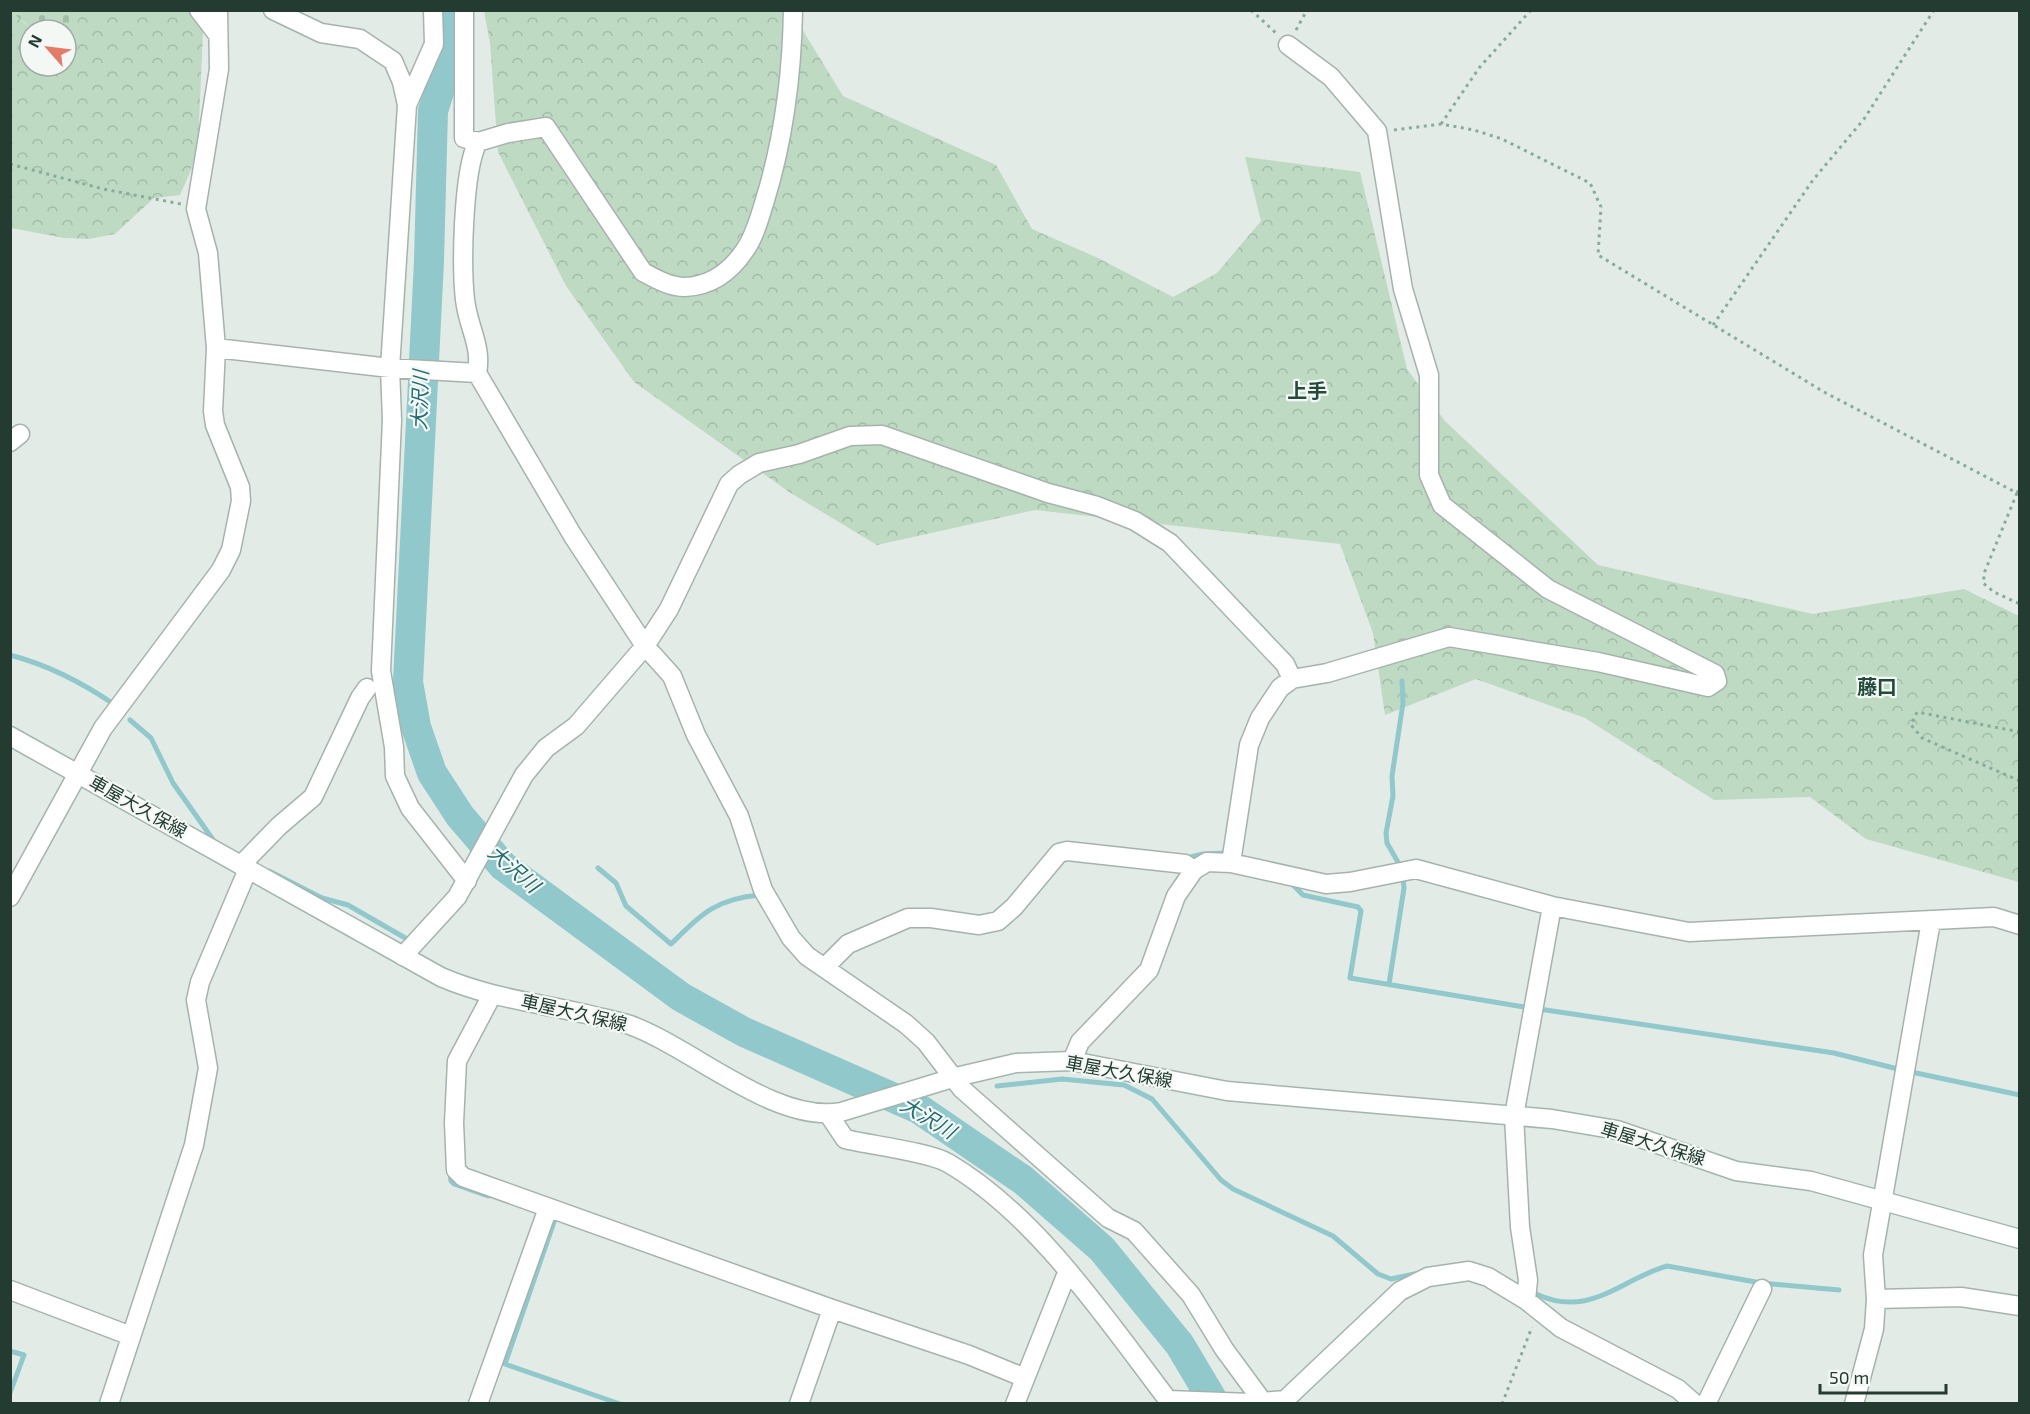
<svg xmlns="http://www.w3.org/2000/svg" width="2030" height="1414" font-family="'Exo 2','Noto Sans JP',sans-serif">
  <defs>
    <pattern id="forest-crowns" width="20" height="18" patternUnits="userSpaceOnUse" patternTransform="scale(1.5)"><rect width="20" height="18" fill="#bedac3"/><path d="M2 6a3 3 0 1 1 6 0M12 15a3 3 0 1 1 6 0" fill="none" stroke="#a3bca8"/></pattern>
    <pattern id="cemetery-stones" width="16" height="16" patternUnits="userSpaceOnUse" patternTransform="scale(1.5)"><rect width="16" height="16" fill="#bedac3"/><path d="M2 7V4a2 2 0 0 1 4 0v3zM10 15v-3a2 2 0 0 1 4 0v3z" fill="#a3bca8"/></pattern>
  </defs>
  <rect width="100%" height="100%" fill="#e3ebe7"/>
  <path fill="url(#forest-crowns)" d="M10 11 32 30H30V66H66V52L70 47 79 15 77 11H204L198 144 191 170 180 195 154 198 115 234 89 239 64 238 11 228Z
    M484 11H791L843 96 996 165 1032 229 1098 258 1173 297 1217 273 1261 221 1245 157 1360 172 1407 369 1445 421 1598 565 1813 614 1964 589 2019 616V882L1866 839 1810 797 1714 800 1585 718 1476 679 1385 715 1373 633 1340 544 1035 510 877 545 789 492 634 382 566 286 498 152 490 43Z"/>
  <path fill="url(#cemetery-stones)" d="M10 11H77L79 15 70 47 66 52V30H33Z"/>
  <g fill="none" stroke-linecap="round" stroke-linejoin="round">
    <path stroke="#90c8cb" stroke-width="5" d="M10 655C48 665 83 683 115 705
      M130 720 151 738 173 783 214 841
      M1187 858 1203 854 1226 853
      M1399 864 1387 843 1386 833 1393 796 1392 776 1403 703 1402 681
      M598 868 616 883 626 906 671 944C702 914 715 899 760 895
      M269 871 322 898 348 905 407 939
      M1291 883 1303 895 1358 907 1361 911 1350 978 1524 1007
      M1389 984 1404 888 1403 878
      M1539 1009 1834 1053 1898 1069
      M1916 1073 2020 1095
      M997 1086 1062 1079 1124 1085 1152 1099 1221 1180 1233 1189 1333 1236 1378 1274 1391 1279 1419 1273
      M450 1171 451 1181 454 1184 488 1196
      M548 1216 554 1218V1222L505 1364 620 1404
      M1536 1294C1590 1319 1619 1280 1667 1266L1761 1283 1839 1290
      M10 1351 24 1355 10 1393"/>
    <path stroke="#90c8cb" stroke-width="30" d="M450 10 451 53 433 111 429 261 408 682 416 727 432 773 460 816 503 866 681 997 744 1032 919 1109 1023 1180 1102 1249 1180 1345 1215 1404"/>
    <g stroke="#a6b3ad" stroke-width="21">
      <path id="street" d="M199 10 218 35
        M273 10 321 33 360 39 393 61 402 82 407 105
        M433 10 434 44 407 105 390 368 392 420 381 671 394 747 395 776 410 808 467 881
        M464 10V138L478 142 508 133 546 127 643 272C656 279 670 287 685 287 711 286 731 271 745 250 755 236 760 216 765 200 784 138 792 75 793 10
        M478 142C463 168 460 275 466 306 470 330 482 348 477 373L573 536 645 646 672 676 696 735 739 816 763 890 791 938 807 956 906 1024 926 1042 962 1089 1108 1218 1134 1231 1191 1295 1224 1349 1263 1402
        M216 348 390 368 477 373
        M10 442 20 434
        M1231 863 1249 745 1260 718 1280 688 1292 679 1327 673 1449 637 1598 662 1708 687 1717 681 1715 674 1548 589 1442 505 1429 475V375L1403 289 1377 131 1331 77 1288 45
        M241 865 279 826 313 797 360 698 367 688
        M10 897 103 728 221 570 231 550 241 501 240 487 215 425 213 411 216 348 208 253 196 209 219 69 218 10
        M403 956 457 897 524 775 546 748 576 726 645 646 669 609 729 484 739 475 759 463 799 454 850 436 882 435 1048 493 1097 506 1135 521 1170 543 1285 664 1292 679
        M825 967 848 944 908 918H931L979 925 998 921 1014 907 1059 853 1067 851 1185 864 1194 870
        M492 995 457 1061 454 1123 456 1170 463 1177 832 1309 969 1355 1025 1378
        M1072 1061 1080 1042 1149 970 1176 896 1194 870 1207 862 1231 863 1326 884 1350 882 1416 869 1552 906 1689 932 1994 917 2020 925
        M829 1115 845 1139C869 1145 929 1152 948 1163 1037 1215 1106 1319 1168 1400L1251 1403 1285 1400 1400 1291 1428 1277 1469 1271 1488 1277 1526 1300 1561 1328 1678 1389 1695 1404
        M10 1290 131 1336
        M1876 1299 1961 1297 2020 1306
        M1526 1300 1528 1280 1520 1227 1514 1116 1552 906
        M109 1404 194 1145 208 1068 196 1000 200 982 248 869
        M478 1404 548 1208
        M799 1404 832 1309
        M1015 1404 1067 1273
        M1706 1404 1762 1289
        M1854 1404 1874 1329 1876 1299 1873 1255 1931 921"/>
    </g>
    <g stroke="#a2b6ad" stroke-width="21">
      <path id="secondary" d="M10 736 441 977C487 997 537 1003 586 1014 600 1018 616 1020 630 1025 693 1048 775 1124 841 1112L956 1077 1016 1063 1072 1061 1227 1091 1552 1119 1617 1130 1736 1171 1811 1181 2020 1239"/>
    </g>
    <path stroke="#87ac9c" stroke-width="3" stroke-dasharray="3 4.5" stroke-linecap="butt" d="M1251 10 1276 33
      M1296 30 1307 10
      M1441 124 1479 68 1531 10
      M1394 130 1441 124 1474 130 1502 139 1590 183 1601 207 1598 255 1824 392 2017 493 2020 486
      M10 164 103 189 181 204
      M1713 325 1813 180 1864 119 1934 10
      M2017 493 1985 571 1983 583 1994 592 2020 604
      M2020 732 1917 712 1911 725 1922 738 2020 781
      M1502 1404 1532 1327"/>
    <use href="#street" stroke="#fff" stroke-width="18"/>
    <use href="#secondary" stroke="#fff" stroke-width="18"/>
  </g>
  <g text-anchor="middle" stroke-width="4.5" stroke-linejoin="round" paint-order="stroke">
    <g font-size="18" fill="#243b32" stroke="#f3f8f5">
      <text transform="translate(138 807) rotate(29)" y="6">車屋大久保線</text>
      <text transform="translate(574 1013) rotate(13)" y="6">車屋大久保線</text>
      <text transform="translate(1119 1072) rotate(10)" y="6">車屋大久保線</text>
      <text transform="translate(1653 1144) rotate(17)" y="6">車屋大久保線</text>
    </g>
    <g font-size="20" font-weight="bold" fill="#224b3d" stroke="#f3f8f5">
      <text x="1307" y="398">上手</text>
      <text x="1877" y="694">藤口</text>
    </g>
    <g font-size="20" font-style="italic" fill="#246c71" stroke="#f3f8f5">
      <text transform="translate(420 400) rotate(-88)" y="7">大沢川</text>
      <text transform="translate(514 869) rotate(41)" y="7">大沢川</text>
      <text transform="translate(928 1118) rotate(31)" y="7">大沢川</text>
    </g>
  </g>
  <rect width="2030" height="1414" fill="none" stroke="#243b32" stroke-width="24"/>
  <g transform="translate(48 48) rotate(298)"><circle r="28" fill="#f3f8f5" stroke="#a0aca7" stroke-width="1.5"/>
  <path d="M0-4.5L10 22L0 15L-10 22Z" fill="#e47a68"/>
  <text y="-9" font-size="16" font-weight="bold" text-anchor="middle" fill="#243b32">N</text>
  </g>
  <path d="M1820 1384v9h126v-9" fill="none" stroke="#243b32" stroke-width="3"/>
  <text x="1829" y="1384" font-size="18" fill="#243b32" stroke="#f3f8f5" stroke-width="4.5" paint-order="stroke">50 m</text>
</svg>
